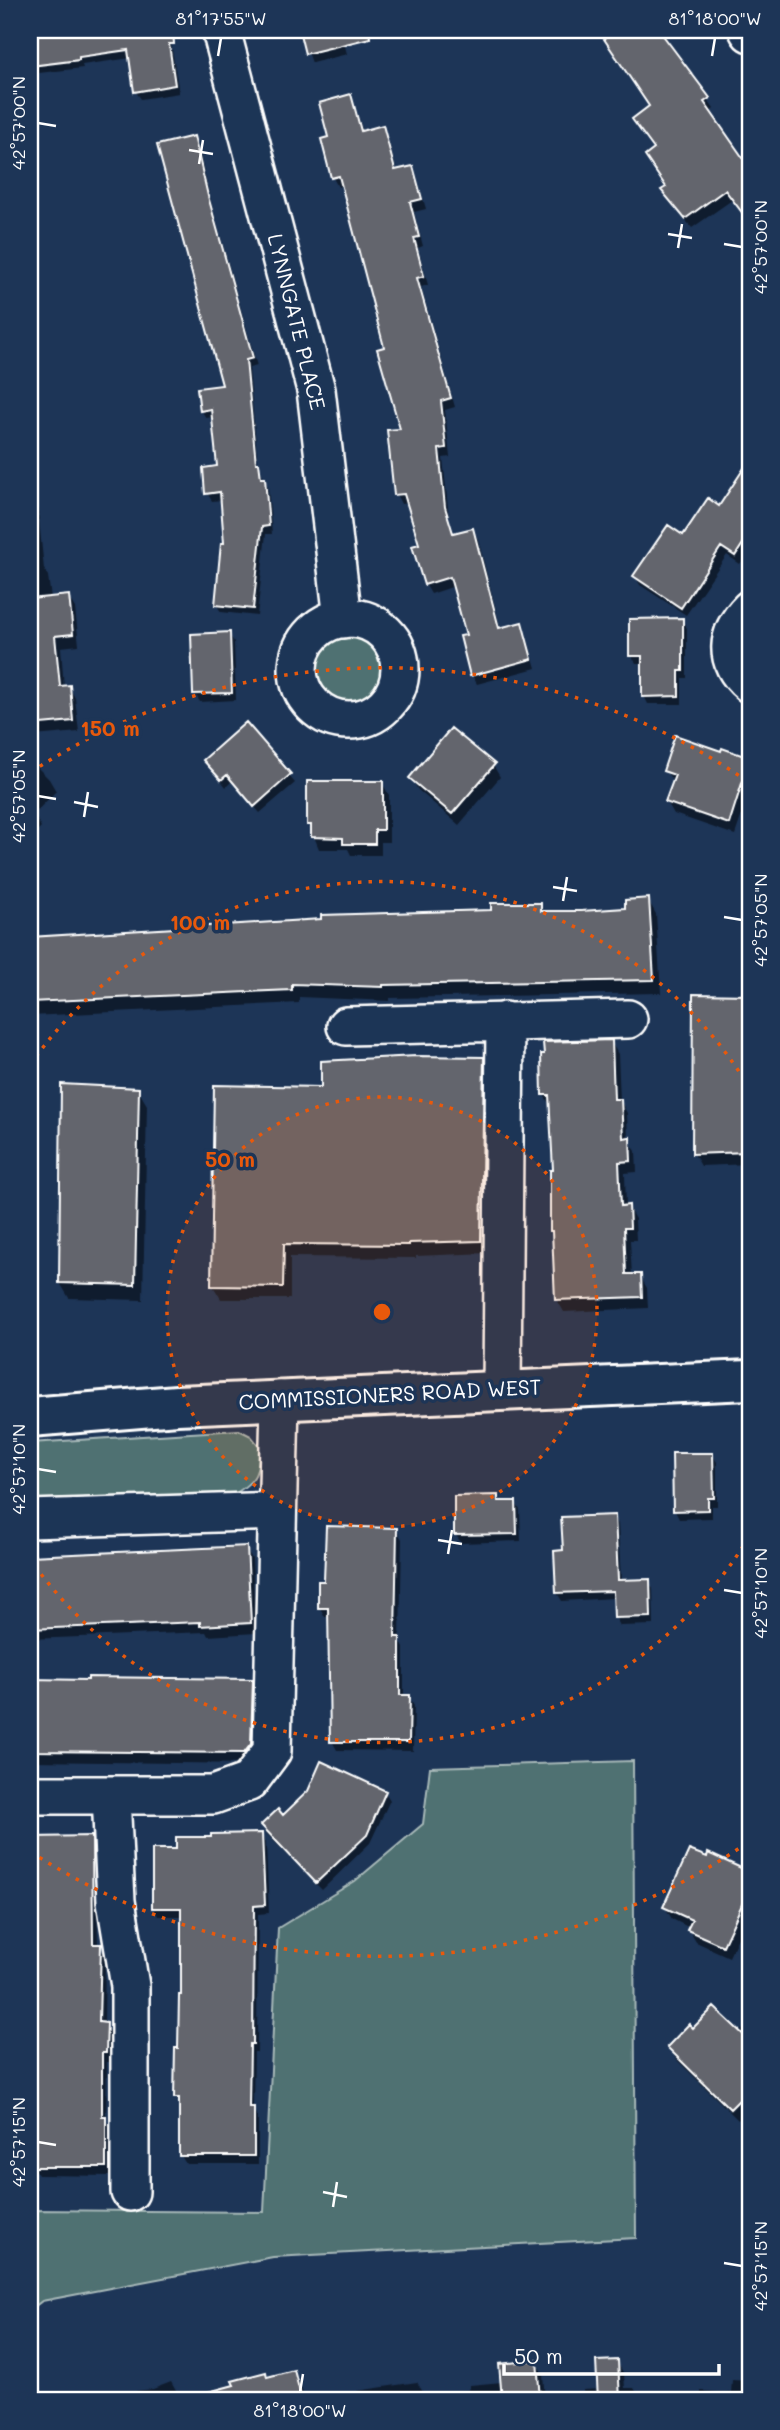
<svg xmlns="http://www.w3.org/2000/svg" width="780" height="2430" font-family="Mali,sans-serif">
  <rect width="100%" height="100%" fill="#1d3557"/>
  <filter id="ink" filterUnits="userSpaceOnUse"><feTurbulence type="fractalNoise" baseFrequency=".0143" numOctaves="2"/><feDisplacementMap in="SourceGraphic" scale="14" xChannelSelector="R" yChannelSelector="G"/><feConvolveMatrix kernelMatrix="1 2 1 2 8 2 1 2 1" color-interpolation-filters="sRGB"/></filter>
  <g filter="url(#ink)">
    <path fill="#4f7172" stroke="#a7b8b8" stroke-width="2" d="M315 670a34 34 0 1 1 68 0a34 34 0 1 1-68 0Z
      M239 1430 251 1436 260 1447C258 1472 258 1479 236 1493L30 1505V1443Z
      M633 1761 636 2238 273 2257 42 2301 30 2310V2210L264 2212 278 1928 355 1881 423 1824 430 1767Z"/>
    <path fill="#0007" d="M30 30H169L179 93 141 99 136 92 131 58 82 65 83 68 30 74Z
      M295 30H365L343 38 347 54 312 63 303 38 300 39Z
      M610 30H662L669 42 667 43 714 109 709 113 750 171V223L732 200 692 228 669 201 664 191 668 188 655 150 634 120 651 107 603 34Z
      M350 96 355 106 363 132 382 127 387 136 397 172 412 168 417 177 426 209 414 212 423 246 418 248 428 285 421 287 455 407 445 410 450 457 443 458 449 518 454 535 473 530 478 539 501 630 521 624 526 633 536 668 477 684 472 675 468 636 455 586 431 594 425 584 421 545 409 503 401 504 396 494 402 430 386 348 343 185 338 187 333 178 323 140 330 138Z
      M194 138 198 146 212 206 257 366 249 368 258 465 268 487 272 534H266L257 616 221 612 216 604 226 545 222 500 212 501 207 493 219 468 214 417 206 418 201 410 224 387Z
      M750 477V549L740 564 727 555 686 615 640 585 635 576 719 508Z
      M30 489 37 500 44 569 48 576 51 598 68 597 75 608 79 645 61 647 64 688 69 687 75 698 79 732 34 736 30 728Z
      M682 620 687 628V678H682V704H648L644 696 643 663H636L631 655Z
      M229 634 234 642 236 700 200 702 195 694Z
      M246 725 295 783 260 813 232 781 226 787 205 760Z
      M723 750 750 760V791L735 835 674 814 667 802 674 783 665 770Z
      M30 760 49 779 56 791 34 814 41 827 30 838Z
      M493 765 500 777 459 825 418 790 411 778Z
      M382 783 389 795V842H381V855H351L348 849H319L309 824Z
      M648 900 656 914 661 993 390 998V1001L299 997V1003L30 1016V937L493 912 540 905 544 912 627 910Z
      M695 996 750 997V1164L701 1166 694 1154Z
      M611 1042 618 1054 620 1100 627 1113 628 1139 636 1151 637 1172 625 1173 626 1207H628L635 1219 636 1240H630L632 1276H640L647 1288 648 1308 564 1312 557 1300 555 1172 551 1107 544 1095Z
      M483 1058 490 1072 488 1253 416 1256V1258L290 1257V1299H221L213 1286 323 1088Z
      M138 1090 147 1105 143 1300 69 1298 60 1283Z
      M712 1454 717 1462V1506H712V1518L679 1519 675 1511Z
      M497 1497 500 1503 515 1502 520 1510 521 1541 461 1543 456 1535Z
      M614 1516 618 1524 621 1581H649L653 1589 654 1625 620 1626 616 1618 615 1598 562 1601 557 1593 565 1552Z
      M396 1529 402 1539 400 1640 404 1648V1697H409L414 1706 413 1751 337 1750 332 1741 330 1617H325L320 1608 326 1582Z
      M246 1548 252 1559 256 1633 208 1636 206 1632 30 1639V1558Z
      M30 1680H252L258 1691 256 1755 250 1764 30 1761Z
      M385 1792 390 1800 370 1843 322 1890 267 1834 263 1826 283 1817Z
      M261 1835 266 1843 269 1913 258 1914 257 2052H254L253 2109 258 2118V2164H186L181 2156V2107L176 2098 182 1996 183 1916H158L153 1907 177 1850Z
      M30 1838H91L96 1847 98 1946 105 1955 104 2024 111 2034V2062H107L106 2120 110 2127V2176L38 2175 32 2166 33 1916H30Z
      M749 1874 750 1912 729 1957 696 1942 689 1930 690 1928 672 1919 665 1907Z
      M743 2029 750 2036V2107L738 2120 676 2059 669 2047 693 2030 739 2033Z
      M536 2362 543 2374 545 2400H323L357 2395V2391L417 2382 424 2394 468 2390 470 2385 502 2382Z
      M617 2362 624 2374 625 2388H634L641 2400H584L583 2390 599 2389Z
      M294 2372 300 2384 305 2400H185Z
      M732 2380 750 2381V2400H701V2391L731 2393Z
      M171 2382 181 2400H134L136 2391 153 2389Z"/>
    <path fill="#63656d" stroke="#fff" stroke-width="2" d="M30 30H173L174 44H169L175 85 134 92 128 50 79 57V60L30 66Z
      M299 30H369L370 38 305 54Z
      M598 30H659L710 98 704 102 750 168V223L725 190 685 219 661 190 666 187 645 156 654 149 632 119 649 106Z
      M351 94 361 131 383 125 395 170 413 166 422 199 410 202 419 237 414 238 424 276 417 278 451 398 441 401 446 448 439 449 445 507 453 533 473 528 499 628 522 622 532 659 470 676 460 636 466 635 450 577 424 585 412 546 419 544 404 494 394 495 387 430 400 429 377 349 384 347 339 176 331 178 321 139 328 137 319 103Z
      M194 136 208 196 253 358 246 360 256 463H259L261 478H265L269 526 262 527 253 609 215 605 221 543H224L220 492 205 494 203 468 217 466 211 409 200 411 197 388 222 385 157 145Z
      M750 459V533L735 556 721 547 681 608 633 576 668 525 683 535 708 498 719 506Z
      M69 595 73 634 55 636 60 686 70 685 73 721 30 725V599Z
      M683 618V671H679V696L642 697V656H629V619Z
      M230 632 232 693 193 694 191 634Z
      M246 722 291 774 254 807 227 775 221 780 203 760Z
      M451 728 495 764 452 814 409 778Z
      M675 735 721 751 722 748 750 758 729 824 665 802 675 775 663 771Z
      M307 781H383V830H375V844H343V838L311 837V825H307Z
      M649 898 654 980 383 985V987L292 984V990L30 1002V937L321 919V915L491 910V903H541V911H581L625 908V900Z
      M693 994 750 995V1129H747L748 1152 692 1154Z
      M612 1040 614 1099H621L623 1138 630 1137 631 1161 619 1162 621 1206 629 1205 630 1228H624L626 1274H641L642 1297 555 1300 552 1231H550V1170H553L549 1095H542L541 1054H544L543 1042Z
      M416 1056 484 1057 481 1241 409 1243V1245L284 1244 283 1287 211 1286 214 1085 321 1087V1061Z
      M61 1084 139 1088 135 1285 59 1283Z
      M672 1453H713L714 1498H708V1510L673 1511Z
      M498 1495V1501H516L517 1534 454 1535V1496Z
      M615 1515 618 1580 650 1579 651 1617 614 1618 613 1591 556 1593 554 1551 563 1550 561 1517Z
      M326 1526 397 1528 395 1637H400V1695H410L409 1742H330L328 1608H318V1581H324Z
      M247 1546 251 1623 200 1626V1622L30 1629V1556Z
      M88 1677 253 1679 251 1744 244 1753 30 1751V1679L88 1680Z
      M321 1761 386 1791 367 1835 316 1883 261 1825 278 1809 283 1815 308 1791Z
      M262 1833 265 1905 254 1906 253 2044H250L249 2107H254V2156H179V2098H174L175 2048H178L179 1995H181V1908H152V1849H176V1837H211V1834Z
      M92 1836 93 1944H101L99 2022 107 2023 106 2053H102V2116H106V2167H31L30 1837Z
      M689 1850 707 1857 708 1853 750 1872V1887L723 1946 687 1930 692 1920 663 1907Z
      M714 2007 750 2041V2089L730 2109 667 2047 689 2024 693 2028Z
      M537 2360 540 2400H502L499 2364Z
      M618 2360 620 2400H598L596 2361Z
      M294 2370 302 2400H209L208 2392 234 2385 232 2381 266 2372 267 2377Z"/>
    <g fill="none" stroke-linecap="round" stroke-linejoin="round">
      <g stroke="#fff" stroke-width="42">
        <path id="minor" d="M221 30 316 390 343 619
          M748 30 750 33
          M750 609C726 633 723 661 750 684
          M298 669a51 51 0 1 1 102 0a51 51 0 1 1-102 0Z
          M346 1026 628 1019
          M502 1390 505 1021
          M30 1519 277 1511
          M30 1795H213L249 1782 272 1751 280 1400
          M111 1795 116 1901 130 1986V2192"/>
      </g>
      <g stroke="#fff" stroke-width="44">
        <path id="major" d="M30 1417 177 1405 750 1380"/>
      </g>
      <use href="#minor" stroke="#1d3557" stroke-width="37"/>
      <use href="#major" stroke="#1d3557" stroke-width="38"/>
    </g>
  </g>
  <path fill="none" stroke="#fff" stroke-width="2.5" d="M218 56 221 38M712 56 715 38M38 123 56 126M189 150 213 154M199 164 203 140M668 234 692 238M724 244 742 247M678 248 682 224M38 796 56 799M74 802 98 807M84 817 88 792M553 887 577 891M563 901 567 877M724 917 742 920M38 1469 56 1472M438 1540 462 1544M448 1554 452 1530M724 1590 742 1593M38 2142 56 2145M323 2192 347 2197M333 2207 337 2182M724 2263 742 2266M300 2392 303 2374"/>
  <circle cx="382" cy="1312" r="215" fill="#e8590c" fill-opacity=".12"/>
  <g fill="none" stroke="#e8590c" stroke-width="3.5" stroke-dasharray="3.5 7">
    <circle cx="382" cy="1312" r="215"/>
    <path d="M749 1537A430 430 0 0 1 30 1559M30 1065A430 430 0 0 1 749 1087"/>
    <path d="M747 1843A644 644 0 0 1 31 1852M31 772A644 644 0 0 1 747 781"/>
  </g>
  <g text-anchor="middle" stroke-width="7" stroke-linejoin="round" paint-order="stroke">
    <g font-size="21" fill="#fff" stroke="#1d3557">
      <text transform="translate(296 322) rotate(76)" y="7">LYNNGATE PLACE</text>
      <text transform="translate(390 1395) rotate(-3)" y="7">COMMISSIONERS ROAD WEST</text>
    </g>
  </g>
  <circle cx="382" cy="1312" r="10" fill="#e8590c" stroke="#1d3557" stroke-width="3.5"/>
  <g font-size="21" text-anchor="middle" font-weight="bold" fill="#e8590c" stroke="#1d3557" stroke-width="7" stroke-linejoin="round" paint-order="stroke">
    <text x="110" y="736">150 m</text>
    <text x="200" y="930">100 m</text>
    <text x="230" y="1167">50 m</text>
  </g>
  <rect width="780" height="2430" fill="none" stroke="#1d3557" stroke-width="77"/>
  <path d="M504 2364v10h215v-10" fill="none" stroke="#ffffff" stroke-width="3.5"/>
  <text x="514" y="2364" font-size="21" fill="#ffffff" stroke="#1d3557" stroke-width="5" paint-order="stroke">50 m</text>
  <rect x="38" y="38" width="704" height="2354" fill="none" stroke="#fff" stroke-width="2.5"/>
  <g font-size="18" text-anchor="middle" fill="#fff">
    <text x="221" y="25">81°17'55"W</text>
    <text x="715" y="25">81°18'00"W</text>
    <text transform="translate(19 123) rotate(-90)" y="6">42°57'00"N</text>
    <text transform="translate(761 247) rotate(-90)" y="6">42°57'00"N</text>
    <text transform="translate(19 796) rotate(-90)" y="6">42°57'05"N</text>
    <text transform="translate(761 920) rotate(-90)" y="6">42°57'05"N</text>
    <text transform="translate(19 1469) rotate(-90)" y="6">42°57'10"N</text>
    <text transform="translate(761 1593) rotate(-90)" y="6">42°57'10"N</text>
    <text transform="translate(19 2142) rotate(-90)" y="6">42°57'15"N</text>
    <text transform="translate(761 2266) rotate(-90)" y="6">42°57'15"N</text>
    <text x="300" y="2417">81°18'00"W</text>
  </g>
</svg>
